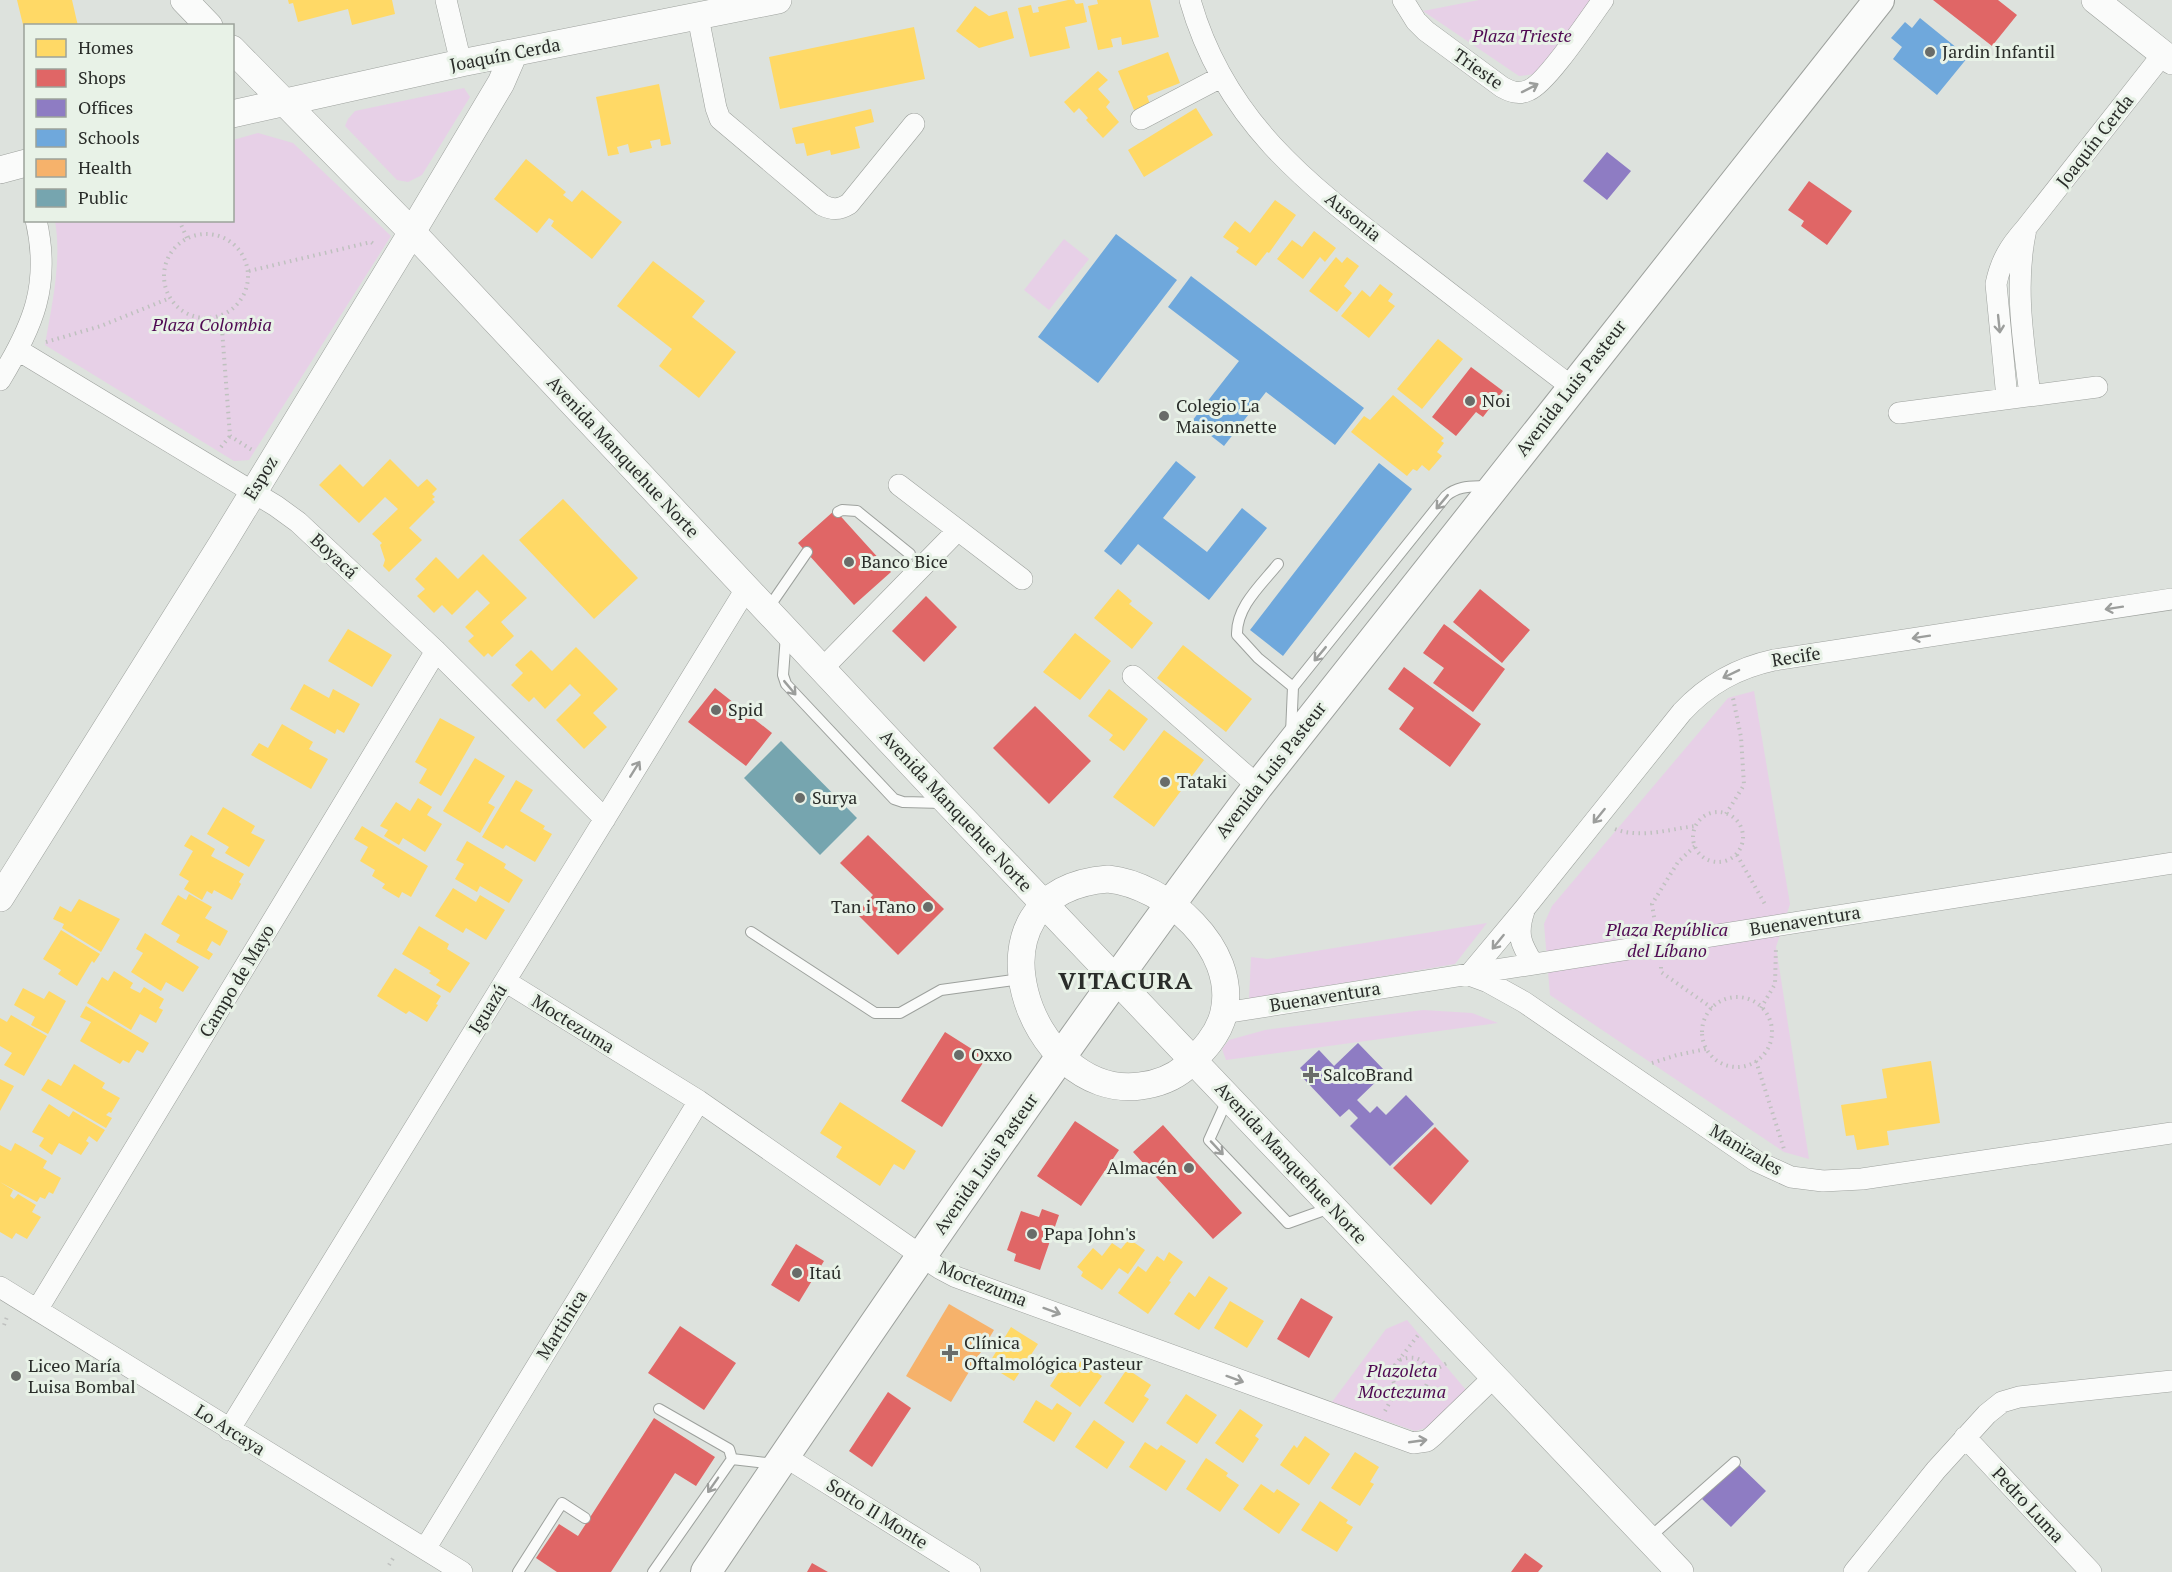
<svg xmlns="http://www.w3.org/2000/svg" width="2172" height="1572" font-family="'PT Serif',serif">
  <rect width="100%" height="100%" fill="#dde2dd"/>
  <path fill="#e7d0e7" d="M1479 0H1595L1535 74 1519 76 1423 11Z
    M464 88 470 97 422 175 408 182 397 180 345 126 348 119 355 111Z
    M258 133 293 143 391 236 249 460 234 461 45 345C52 304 62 261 55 221L232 220 233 140Z
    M1064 239 1089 259 1049 310 1024 290Z
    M1754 691 1790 904 1776 947 1809 1159 1784 1152 1550 995 1544 924 1552 906 1728 698Z
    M1487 923 1455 964 1249 999 1251 957 1267 959Z
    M1423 1010 1472 1013 1498 1023 1226 1060 1222 1049 1229 1040 1265 1030Z
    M1407 1320 1466 1390 1429 1427 1415 1431 1332 1402 1386 1329Z"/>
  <path fill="#ffd966" d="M17 0H72L78 26H26L25 33Z
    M288 0H392L395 14 352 25 348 9 298 22 293 3 289 4Z
    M1068 0H1074L1076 4 1083 3 1087 22 1065 27 1070 48 1030 57 1018 8 1031 5 1033 13 1039 12 1038 7Z
    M1097 0H1150L1159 37 1122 45 1121 37 1111 39 1113 47 1098 50 1088 6 1098 4Z
    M975 6 989 16 1007 11 1014 38 979 48 956 31Z
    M914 27 925 79 780 109 769 57Z
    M1168 52 1180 83 1147 96 1150 104 1134 110 1118 71Z
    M1098 71 1108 80 1098 89 1110 102 1106 107 1119 122 1103 138 1086 120 1088 118 1079 108 1074 113 1064 102Z
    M659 84 671 144 661 146 660 139 650 141 652 148 630 153 628 144 617 147 619 154 608 156 596 97Z
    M1196 108 1213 135 1144 177 1128 150Z
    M871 109 874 122 855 127 860 148 831 155 830 150 807 156 804 143 796 144 792 128Z
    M526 159 566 192 563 195 572 202 582 190 622 222 592 259 551 226 554 221 549 218 537 233 494 199Z
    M1275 200 1296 215 1269 253 1267 252 1256 266 1236 252 1239 248 1223 237 1235 221 1250 233Z
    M1314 231 1336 248 1325 262 1320 257 1303 279 1277 259 1292 240 1302 247Z
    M1336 257 1342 263 1347 257 1359 266 1344 286 1352 293 1337 312 1309 291Z
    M653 261 705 301 692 317 736 352 699 398 659 366 672 349 617 306Z
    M1380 284 1393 294 1388 301 1395 306 1369 338 1341 316 1362 290 1370 297Z
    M1438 339 1463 359 1422 409 1397 389Z
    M1393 395 1444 438 1441 441 1444 443 1437 452 1442 456 1429 471 1422 465 1417 471 1413 469 1407 476 1351 432 1364 416 1370 420Z
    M390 459 418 487 427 479 437 489 432 494 435 497 432 499 435 502 409 528 422 540 389 572 383 566 385 560 380 545 382 543 372 534 398 509 385 497 359 523 319 485 340 464 363 487Z
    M563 499 638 578 594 619 519 540Z
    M483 554 527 598 501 622 514 636 492 657 488 653 484 657 468 641 474 636 465 627 490 603 477 590 452 615 442 605 434 613 417 596 425 589 415 579 436 557 458 579Z
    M1118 589 1132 601 1129 604 1153 623 1132 649 1094 618Z
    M348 629 392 655 372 687 328 661Z
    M1075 633 1111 661 1080 700 1043 672Z
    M1183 645 1252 699 1226 732 1157 678Z
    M576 647 618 689 593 713 607 727 584 749 556 720 581 695 570 684 545 709 534 697 529 702 511 685 523 673 515 665 531 650 552 671Z
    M304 684 329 698 333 689 360 704 344 733 337 729 335 734 290 709Z
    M1109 689 1148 719 1124 751 1109 740 1113 735 1088 716Z
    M440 718 475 737 441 796 419 783 427 769 415 762Z
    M282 724 313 742 309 749 328 759 311 789 251 755 259 743 268 748Z
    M1164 730 1204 760 1154 827 1113 797Z
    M475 758 505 776 488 803 495 807 480 833 443 811Z
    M516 780 533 790 520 811 545 826 543 829 552 834 535 862 506 845 503 849 482 837Z
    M418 798 432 807 427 815 442 824 425 852 403 838 399 845 384 836 388 830 380 826 396 802 410 811Z
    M223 807 255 826 251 833 265 840 249 867 225 853 229 847 207 834Z
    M362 826 428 866 411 897 402 892 399 898 382 888 385 884 372 876 375 870 360 861 368 847 354 839Z
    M191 835 215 849 211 856 244 874 239 882 241 884 232 900 214 890 212 894 207 891 202 900 184 889 189 881 179 875 193 851 184 846Z
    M467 841 506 864 504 868 523 880 509 903 480 886 477 892 455 879 464 864 456 860Z
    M453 888 476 902 480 895 505 910 486 940 466 928 463 933 435 916Z
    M189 894 212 907 205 918 228 931 220 946 212 941 207 950 213 954 209 960 176 942 180 935 161 924 178 895 186 900Z
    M79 899 120 919 101 952 62 928 64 924 53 919 60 906 71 912Z
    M419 926 449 944 447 949 470 963 450 993 436 985 440 980 429 973 431 971 402 954Z
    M61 930 100 954 94 963 92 961 77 986 58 974 61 970 43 959Z
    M145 933 199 967 183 992 166 982 161 991 131 972 143 953 136 949Z
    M395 968 441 996 436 1004 438 1005 427 1022 409 1011 406 1014 377 996Z
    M114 971 133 983 130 988 140 993 144 987 164 999 159 1008 163 1010 156 1023 140 1014 131 1030 87 1003 102 977 108 981Z
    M23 988 44 999 49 991 66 1001 48 1034 31 1025 35 1017 14 1005Z
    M86 1006 149 1043 143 1053 137 1050 129 1063 123 1060 120 1064 80 1041 91 1022 80 1017Z
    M11 1015 47 1036 24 1076 4 1065 12 1053 0 1046V1018L7 1022Z
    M1931 1061 1940 1123 1887 1131 1889 1145 1857 1150 1854 1135 1846 1136 1841 1105 1887 1098 1882 1069Z
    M74 1064 105 1083 102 1088 120 1098 111 1113 109 1112 106 1115 112 1118 106 1128 41 1090 48 1079 61 1086Z
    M0 1079 14 1086 0 1111Z
    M840 1102 916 1151 904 1170 894 1164 880 1186 836 1157 842 1147 820 1133Z
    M49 1104 69 1117 73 1111 105 1130 97 1142 89 1136 86 1141 89 1143 81 1155 59 1143 52 1155 39 1146 44 1138 32 1132Z
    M15 1143 47 1161 43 1168 61 1178 53 1194 49 1192 45 1199 40 1197 37 1202 0 1182V1145L11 1151Z
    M0 1182 13 1190 10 1196 14 1199 18 1194 36 1205 32 1212 41 1217 27 1239 16 1233 12 1239 0 1232Z
    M1129 1239 1145 1250 1128 1274 1119 1268 1102 1290 1081 1276 1083 1272 1077 1267 1093 1248 1102 1256 1112 1243 1121 1249Z
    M1169 1252 1183 1262 1169 1281 1171 1282 1148 1314 1118 1293 1138 1266 1146 1272 1157 1256 1164 1261Z
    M1209 1276 1228 1288 1199 1330 1174 1314 1189 1292 1195 1297Z
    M1230 1301 1264 1321 1247 1348 1214 1328Z
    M1011 1327 1038 1344 1014 1381 988 1365Z
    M1081 1361 1102 1376 1080 1407 1050 1386 1065 1363 1075 1370Z
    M1127 1369 1151 1385 1144 1396 1149 1399 1133 1423 1104 1403Z
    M1186 1394 1217 1415 1197 1444 1166 1423Z
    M1036 1400 1052 1410 1057 1403 1072 1413 1054 1442 1023 1422Z
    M1240 1409 1263 1425 1255 1436 1259 1439 1243 1463 1215 1443Z
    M1094 1420 1125 1442 1107 1469 1075 1447Z
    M1305 1436 1330 1454 1309 1485 1280 1465 1294 1445 1297 1448Z
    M1145 1442 1157 1450 1161 1445 1186 1461 1166 1491 1129 1467Z
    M1355 1452 1379 1467 1370 1482 1374 1484 1360 1506 1331 1488Z
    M1206 1458 1228 1473 1226 1476 1239 1485 1220 1512 1186 1489Z
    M1261 1484 1274 1493 1277 1489 1300 1504 1279 1534 1243 1509Z
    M1320 1501 1348 1520 1346 1523 1353 1527 1337 1552 1301 1530Z"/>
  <path fill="#e06666" d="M1933 0H1998L2017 15 1992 46Z
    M1809 181 1852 211 1827 245 1801 226 1804 221 1788 210Z
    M1471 367 1503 391 1483 417 1476 412 1456 436 1432 417Z
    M835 510 891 572 854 605 798 543Z
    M1480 589 1530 630 1502 663 1453 622Z
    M926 596 957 627 924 662 892 631Z
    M1444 624 1505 669 1473 712 1433 683 1444 668 1423 653Z
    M1404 667 1481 724 1450 767 1399 729 1414 708 1388 689Z
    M715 688 772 733 746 766 688 722Z
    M1035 706 1091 761 1049 804 993 748Z
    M868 835 944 909 898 955 856 913 873 895 840 863Z
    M945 1032 986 1058 942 1127 901 1101Z
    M1075 1121 1119 1150 1081 1206 1037 1176Z
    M1163 1125 1242 1213 1213 1239 1133 1152Z
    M1435 1127 1469 1161 1431 1205 1393 1168Z
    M1042 1209 1059 1215 1040 1270 1014 1261 1016 1254 1007 1250 1021 1211 1039 1217Z
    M796 1244 824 1261 799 1302 771 1285Z
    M1301 1298 1333 1317 1309 1358 1277 1339Z
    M680 1326 736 1363 704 1410 648 1373Z
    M888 1392 911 1408 872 1467 849 1451Z
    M654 1418 715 1457 696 1486 675 1473 611 1572H557L536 1558 559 1524 578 1536Z
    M1525 1553 1543 1566 1538 1572H1511Z
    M812 1563 828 1572H807Z"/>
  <path fill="#8e7cc3" d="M1607 152 1631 171 1607 200 1583 181Z
    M1358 1043 1386 1072 1357 1100 1370 1113 1377 1106 1386 1115 1406 1095 1434 1124 1390 1166 1350 1126 1358 1118 1349 1109 1340 1117 1304 1079 1307 1076 1300 1068 1319 1050 1334 1066Z
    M1737 1463 1766 1491 1731 1527 1702 1499Z"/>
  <path fill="#6fa8dc" d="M1920 18 1968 57 1937 95 1893 59 1902 47 1891 38 1905 22 1912 28Z
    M1116 234 1177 280 1098 383 1038 337Z
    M1191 276 1364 408 1335 445 1266 392 1224 446 1192 421 1239 361 1168 307Z
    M1176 461 1196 477 1163 518 1207 552 1242 508 1267 528 1209 600 1138 544 1121 565 1104 551Z
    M1379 463 1412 489 1283 656 1250 630Z"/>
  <path fill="#f6b26b" d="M949 1304 994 1330 951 1402 906 1376Z"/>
  <path fill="#76a5af" d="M781 741 857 818 820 855 744 778Z"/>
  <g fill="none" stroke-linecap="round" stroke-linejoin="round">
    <g stroke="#9da19d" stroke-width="12">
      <path id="service" d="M838 512 842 510 857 511 910 554
        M1278 564C1261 585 1236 607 1237 635L1258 658 1293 687
        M767 610 807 552
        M786 635 783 675 786 684 894 799 903 802 943 803
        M1291 733 1293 687 1446 496C1459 485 1472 487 1488 486
        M751 932 875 1013H900L941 990 1021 979
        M1227 1100 1209 1140 1288 1223 1330 1208
        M659 1409 729 1449 732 1459
        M1649 1538 1735 1462
        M518 1572 562 1503 585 1518
        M653 1572 732 1459 775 1464"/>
    </g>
    <g stroke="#9da19d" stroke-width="22">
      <path id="minor" d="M446 0 461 63
        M1190 0C1226 128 1317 191 1417 268 1469 308 1520 348 1572 387
        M1403 0 1416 21 1426 31 1502 87C1511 92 1519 95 1529 90 1547 83 1589 19 1603 0
        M698 17 716 108 720 119 822 205C832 210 839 210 849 204L914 124
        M1141 119 1221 77
        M2026 229C2014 284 2023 339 2030 395
        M18 350 276 506 298 522 436 651 605 819
        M0 380C33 326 51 285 36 220
        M2007 398 1996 284C2001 260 2010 246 2026 228L2163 54
        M1899 413 2097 387
        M899 485 1022 579
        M2172 599 1774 660C1737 668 1708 684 1682 712L1525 908 1469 975 1488 982 1524 1002 1756 1161 1791 1177 1823 1181 1862 1179 2172 1133
        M822 669 958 530
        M1133 676 1258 786
        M1524 911C1516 935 1521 944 1533 964
        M505 981 699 1101 939 1268 956 1277 1413 1443 1427 1441 1433 1436 1494 1377
        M1224 1013 2172 863
        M0 1287 462 1572
        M37 1310 436 651
        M229 1430 746 589
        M1965 1437 2091 1572
        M784 1456 970 1572
        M425 1549 699 1101
        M1854 1572 1936 1470 1987 1414 2002 1402 2019 1397 2172 1381"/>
    </g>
    <g stroke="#9da19d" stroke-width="28">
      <path id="tertiary" d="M184 0 209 26
        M2095 0 2172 61
        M232 49 412 232 949 804 1680 1572
        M232 114 461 63 778 0
        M0 170 26 163
        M1108 879C1166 885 1238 948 1224 1012 1219 1035 1202 1052 1186 1067 1173 1078 1157 1084 1140 1086 1029 1101 955 891 1108 879Z
        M0 898 222 544 412 232 501 83 514 53"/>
    </g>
    <g stroke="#9da19d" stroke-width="32">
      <path id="secondary" d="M706 1572C885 1307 1066 1042 1258 786L1879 0"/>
    </g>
    <path stroke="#bfc1bf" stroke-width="4" stroke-dasharray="1.5 4.5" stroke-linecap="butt" d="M179 220 187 238
      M164 276a42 42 0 1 1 84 0a42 42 0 1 1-84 0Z
      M249 271 371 242 375 245
      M221 316 230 436 252 450
      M46 342 101 326 170 298
      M221 447 230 436
      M1693 837a25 25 0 1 1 50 0a25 25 0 1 1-50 0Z
      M1726 814 1744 785 1741 737 1733 698
      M1615 829C1641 839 1669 829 1696 826
      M1737 855 1766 906
      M1655 923 1652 904 1678 862 1695 846
      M1661 967V972L1712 1008
      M1702 1032a35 35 0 1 1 70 0a35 35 0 1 1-70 0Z
      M1761 1008 1775 984 1776 947
      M1756 1061 1784 1149
      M1652 1063 1677 1055 1706 1049
      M4 1325 7 1317
      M1400 1360C1437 1346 1436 1401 1407 1394 1398 1392 1394 1385 1392 1377L1395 1365 1419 1334
      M1429 1373 1447 1363
      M1385 1411 1397 1389
      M389 1565 395 1555"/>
    <use href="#service" stroke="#fafbfa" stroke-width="10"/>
    <use href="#minor" stroke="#fafbfa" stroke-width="21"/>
    <use href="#tertiary" stroke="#fafbfa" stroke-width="27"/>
    <use href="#secondary" stroke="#fafbfa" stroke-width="30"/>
  </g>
  <defs><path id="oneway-shaft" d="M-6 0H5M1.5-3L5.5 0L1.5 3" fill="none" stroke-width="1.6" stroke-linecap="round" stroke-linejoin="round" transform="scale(1.5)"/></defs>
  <g stroke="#9c9e9c">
    <use href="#oneway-shaft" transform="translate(1530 88) rotate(-27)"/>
    <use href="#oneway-shaft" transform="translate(1999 324) rotate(84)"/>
    <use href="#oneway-shaft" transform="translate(1442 502) rotate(130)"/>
    <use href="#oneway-shaft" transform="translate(2114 608) rotate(171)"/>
    <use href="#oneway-shaft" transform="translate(1921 637) rotate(171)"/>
    <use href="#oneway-shaft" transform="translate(1320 654) rotate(130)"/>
    <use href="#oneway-shaft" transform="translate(1731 674) rotate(154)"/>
    <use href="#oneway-shaft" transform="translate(790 688) rotate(50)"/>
    <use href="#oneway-shaft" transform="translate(635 769) rotate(-58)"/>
    <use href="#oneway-shaft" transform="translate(1599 816) rotate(129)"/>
    <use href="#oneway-shaft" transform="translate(1498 942) rotate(129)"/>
    <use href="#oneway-shaft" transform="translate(1217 1148) rotate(47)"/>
    <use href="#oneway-shaft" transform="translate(1052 1311) rotate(20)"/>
    <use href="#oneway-shaft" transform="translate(1235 1379) rotate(20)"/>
    <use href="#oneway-shaft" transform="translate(1418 1441) rotate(-8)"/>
    <use href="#oneway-shaft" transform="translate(713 1485) rotate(125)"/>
  </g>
  <g fill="#696c69" stroke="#e8f2e7" stroke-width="2">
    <circle cx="1930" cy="52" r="6"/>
    <circle cx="1470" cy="401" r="6"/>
    <circle cx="1164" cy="416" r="6"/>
    <circle cx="849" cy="562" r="6"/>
    <circle cx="716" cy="710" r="6"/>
    <circle cx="1165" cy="782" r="6"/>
    <circle cx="800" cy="798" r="6"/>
    <circle cx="928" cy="907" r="6"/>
    <circle cx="959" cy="1055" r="6"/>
    <path d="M1308 1066h6v6h6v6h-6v6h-6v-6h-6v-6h6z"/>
    <circle cx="1189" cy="1168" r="6"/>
    <circle cx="1032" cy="1234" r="6"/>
    <circle cx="797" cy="1273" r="6"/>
    <path d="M947 1344h6v6h6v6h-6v6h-6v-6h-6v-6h6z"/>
    <circle cx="16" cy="1376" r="6"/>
  </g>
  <g text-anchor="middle" stroke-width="6" stroke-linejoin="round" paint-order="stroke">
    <g font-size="18" font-style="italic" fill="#500a53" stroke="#e8f2e7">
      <text x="1522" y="42">Plaza Trieste</text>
      <text x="212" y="331">Plaza Colombia</text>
      <text x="1667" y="936">Plaza República<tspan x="1667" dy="21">del Líbano</tspan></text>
      <text x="1402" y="1377">Plazoleta<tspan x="1402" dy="21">Moctezuma</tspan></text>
    </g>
    <g font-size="18" fill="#2a2d2a" stroke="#e8f2e7" text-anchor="start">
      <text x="1942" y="58">Jardin Infantil</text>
      <text x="1482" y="407">Noi</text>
      <text x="1176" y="412">Colegio La<tspan x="1176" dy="21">Maisonnette</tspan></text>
      <text x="861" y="568">Banco Bice</text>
      <text x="728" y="716">Spid</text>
      <text x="1177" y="788">Tataki</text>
      <text x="812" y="804">Surya</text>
      <text x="916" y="913" text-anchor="end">Tan i Tano</text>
      <text x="971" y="1061">Oxxo</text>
      <text x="1323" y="1081">SalcoBrand</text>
      <text x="1177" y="1174" text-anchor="end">Almacén</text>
      <text x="1044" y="1240">Papa John's</text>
      <text x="809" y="1279">Itaú</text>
      <text x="964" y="1349">Clínica<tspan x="964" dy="21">Oftalmológica Pasteur</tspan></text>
      <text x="28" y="1372">Liceo María<tspan x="28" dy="21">Luisa Bombal</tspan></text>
    </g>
    <g font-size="18" fill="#2a2d2a" stroke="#e8f2e7">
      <text transform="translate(505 55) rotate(-11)" y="6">Joaquín Cerda</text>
      <text transform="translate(1478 69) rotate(35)" y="6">Trieste</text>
      <text transform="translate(2095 141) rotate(-52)" y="6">Joaquín Cerda</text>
      <text transform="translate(1353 217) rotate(39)" y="6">Ausonia</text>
      <text transform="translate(1571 388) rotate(-52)" y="6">Avenida Luis Pasteur</text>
      <text transform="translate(623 457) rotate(47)" y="6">Avenida Manquehue Norte</text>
      <text transform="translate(261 478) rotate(-59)" y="6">Espoz</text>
      <text transform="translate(334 556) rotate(43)" y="6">Boyacá</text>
      <text transform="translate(1796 657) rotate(-9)" y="6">Recife</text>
      <text transform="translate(1271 770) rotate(-52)" y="6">Avenida Luis Pasteur</text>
      <text transform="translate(956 811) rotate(47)" y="6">Avenida Manquehue Norte</text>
      <text transform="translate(1805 921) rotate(-9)" y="6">Buenaventura</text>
      <text transform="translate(237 981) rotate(-59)" y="6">Campo de Mayo</text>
      <text transform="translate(1325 997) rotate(-9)" y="6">Buenaventura</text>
      <text transform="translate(488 1009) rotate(-58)" y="6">Iguazú</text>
      <text transform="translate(573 1024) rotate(32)" y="6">Moctezuma</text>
      <text transform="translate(1746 1150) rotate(31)" y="6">Manizales</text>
      <text transform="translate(1291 1163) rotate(47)" y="6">Avenida Manquehue Norte</text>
      <text transform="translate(986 1164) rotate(-55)" y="6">Avenida Luis Pasteur</text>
      <text transform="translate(983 1284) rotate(22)" y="6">Moctezuma</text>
      <text transform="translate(562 1325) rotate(-58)" y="6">Martinica</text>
      <text transform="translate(230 1430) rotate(32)" y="6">Lo Arcaya</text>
      <text transform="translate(2028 1505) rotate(47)" y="6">Pedro Luma</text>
      <text transform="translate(877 1514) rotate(32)" y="6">Sotto Il Monte</text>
    </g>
    <g font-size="24" font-weight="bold" letter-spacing="1.5" fill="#2a2d2a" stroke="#e8f2e7">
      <text x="1126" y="989">VITACURA</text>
    </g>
  </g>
  <rect x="24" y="24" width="210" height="198" fill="#e8f2e7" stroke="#9ca39b" stroke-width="1.5"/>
  <rect x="36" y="39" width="30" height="18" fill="#ffd966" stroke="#9ca39b" stroke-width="1.5"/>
  <text x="78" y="54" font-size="18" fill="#2a2d2a">Homes</text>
  <rect x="36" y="69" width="30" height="18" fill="#e06666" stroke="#9ca39b" stroke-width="1.5"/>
  <text x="78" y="84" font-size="18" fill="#2a2d2a">Shops</text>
  <rect x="36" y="99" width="30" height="18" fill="#8e7cc3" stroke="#9ca39b" stroke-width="1.5"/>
  <text x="78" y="114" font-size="18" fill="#2a2d2a">Offices</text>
  <rect x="36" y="129" width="30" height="18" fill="#6fa8dc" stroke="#9ca39b" stroke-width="1.5"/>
  <text x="78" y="144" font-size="18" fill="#2a2d2a">Schools</text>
  <rect x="36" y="159" width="30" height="18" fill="#f6b26b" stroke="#9ca39b" stroke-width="1.5"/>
  <text x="78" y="174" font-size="18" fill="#2a2d2a">Health</text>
  <rect x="36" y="189" width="30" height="18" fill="#76a5af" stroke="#9ca39b" stroke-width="1.5"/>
  <text x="78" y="204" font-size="18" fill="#2a2d2a">Public</text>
</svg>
